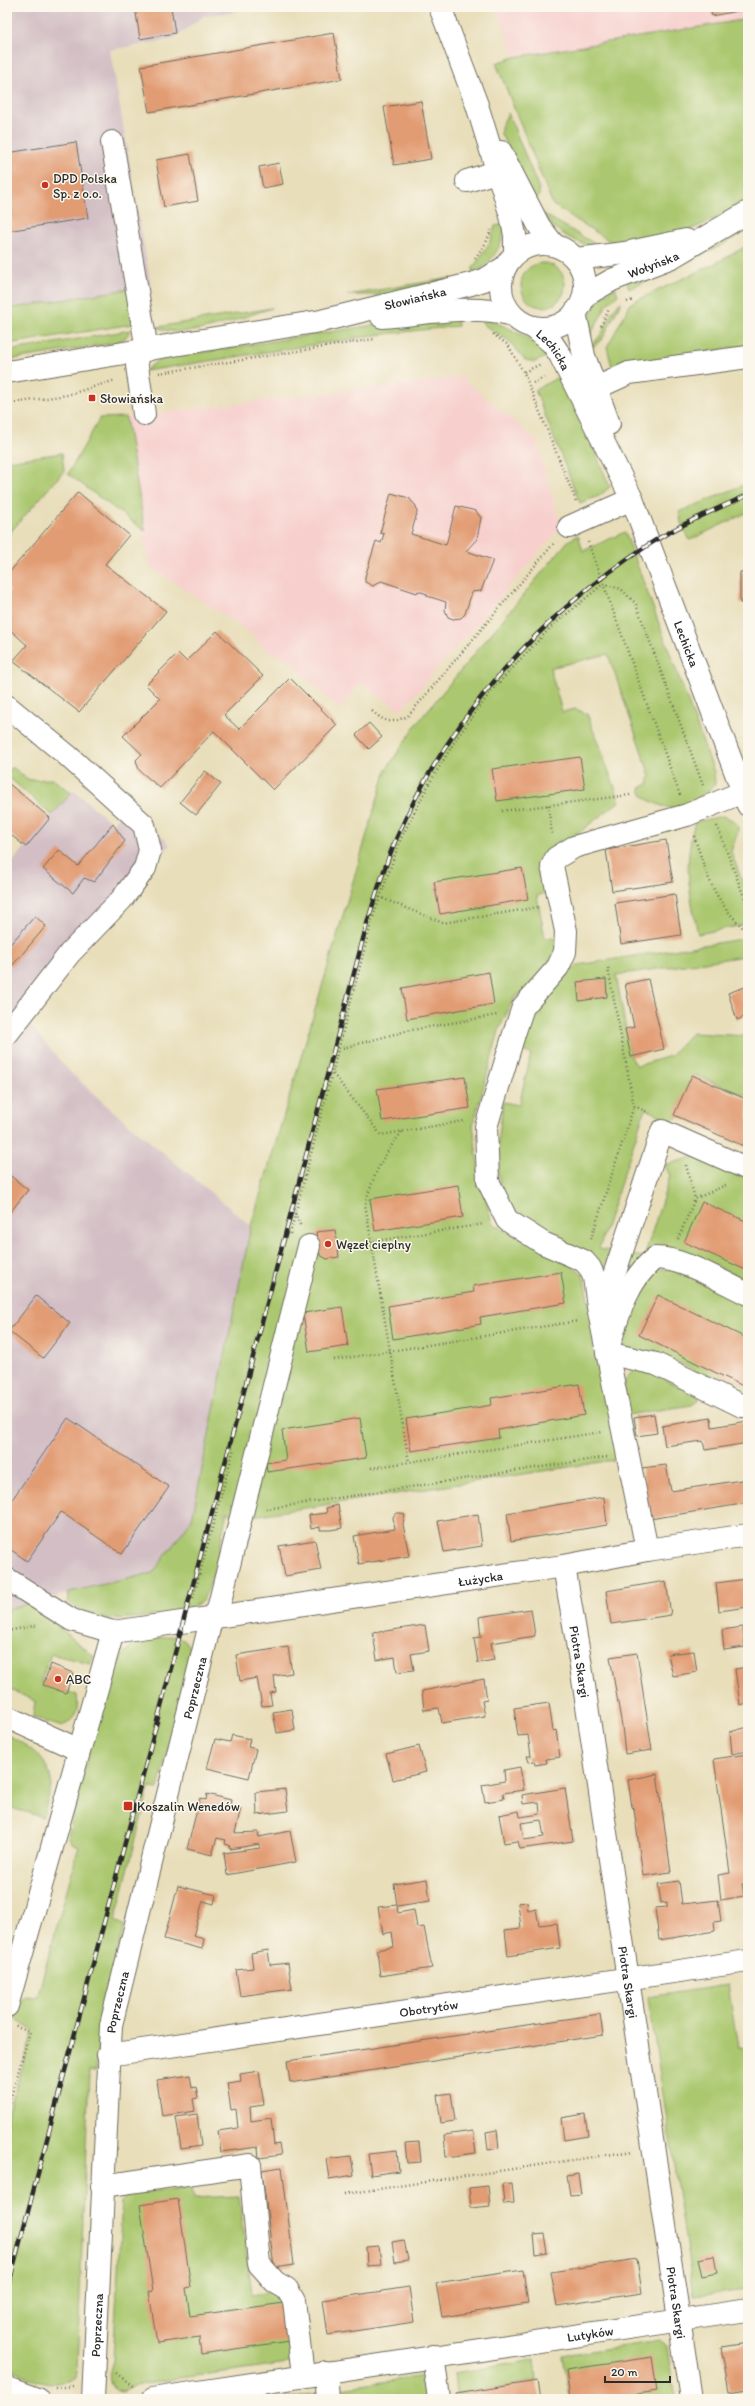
<svg xmlns="http://www.w3.org/2000/svg" width="755" height="2406" font-family="Itim,sans-serif">
  <rect width="100%" height="100%" fill="#fbf7ec"/>
  <filter id="ink" filterUnits="userSpaceOnUse"><feTurbulence type="fractalNoise" baseFrequency=".025" numOctaves="2"/><feDisplacementMap in="SourceGraphic" scale="8" xChannelSelector="R" yChannelSelector="G"/><feConvolveMatrix kernelMatrix="1 2 1 2 8 2 1 2 1" color-interpolation-filters="sRGB"/></filter>
  <filter id="wash" filterUnits="userSpaceOnUse"><feTurbulence type="fractalNoise" baseFrequency=".012" numOctaves="4" result="noise"/><feDisplacementMap in="SourceGraphic" scale="16" xChannelSelector="R" yChannelSelector="G"/><feGaussianBlur stdDeviation="0.9" result="paint"/><feColorMatrix in="noise" values="0 0 0 0 0 0 0 0 0 0 0 0 0 0 0 0 0 1.4 0 .05"/><feComposite in="paint" operator="in"/></filter>
  <g filter="url(#wash)">
    <rect width="100%" height="100%" fill="#e8deba"/>
    <path fill="#f7d0ce" d="M496 7H748V19L515 57Z
      M461 377 536 440 561 527 401 710 361 683 339 710 287 659 267 651 251 633 149 566 126 417Z"/>
    <path fill="#d2bec4" d="M7 7H231L234 12 204 16 173 39 110 50 151 286 7 309Z
      M73 790 113 824 129 802 170 845 26 1021 70 1072 106 1105 251 1226 192 1519 153 1573 7 1609V865L11 864Z"/>
    <path fill="#abc86f" stroke="#6b7a4d" d="M748 19V198L719 217 676 236 614 247 613 243 553 205 496 63 515 57Z
      M508 113 539 189V196L535 202 501 134V127Z
      M542 213 602 248C576 244 557 234 542 213Z
      M505 224C503 245 492 264 473 274V268L490 242 495 226Z
      M748 226V230L722 245 629 289 627 282 696 255Z
      M748 245V345L638 363 621 370 619 365 612 367 607 347 631 303 720 261Z
      M521 285a22 22 0 1 1 44 0a22 22 0 1 1-44 0Z
      M452 278 390 295H348Z
      M615 287 618 295 607 304 590 336C586 311 595 301 615 287Z
      M128 289 133 324 7 344V309Z
      M621 302 603 338 593 347 592 344C607 334 606 313 621 302Z
      M272 308C241 317 187 342 157 327Z
      M479 317C505 325 530 337 550 355L535 362 525 360 509 341 484 325Z
      M457 318 458 326 376 335 145 371 159 359 374 325Z
      M131 330 125 338 116 343 7 360V351Z
      M562 375 610 487 599 496 580 503 535 390Z
      M126 417 145 531 68 474 100 418Z
      M62 453 64 471 7 536V461Z
      M748 483V512L690 540 682 527 679 512Z
      M625 532 714 772 715 784C706 795 687 807 672 808 665 808 657 804 651 801 644 798 641 795 640 788L648 784 650 776 608 654 550 668 562 712 576 709 587 714 620 801 560 847 551 891 537 896 545 938H555L557 949 533 984 514 998 500 1027 473 1125 479 1172 492 1223 512 1234 552 1250 583 1274 620 1459 253 1516 227 1512C222 1533 214 1585 202 1600 190 1615 120 1621 101 1618 89 1616 78 1609 68 1602L69 1592 153 1573 192 1519 251 1226 386 770 418 722 568 541 578 535 583 551Z
      M12 767 29 780 53 779 71 793 52 815 7 776Z
      M723 816C748 824 735 835 731 852L748 896V924L698 934C689 890 683 865 695 822Z
      M748 938V955L745 956 616 975 631 1057 637 1066 670 1056 692 1033 748 1036V1097L696 1075 678 1117 672 1120 645 1109 599 1249 610 1251 601 1279 543 1232 513 1212 501 1187 496 1162 503 1102 519 1105 531 1054 519 1050 534 1003 578 965Z
      M697 1156 748 1178V1281L699 1258 671 1255 618 1304 626 1254 644 1257 670 1176 665 1165Z
      M659 1269H673L748 1302V1394L735 1392 655 1351 647 1355 624 1347 620 1333 646 1280Z
      M637 1369 646 1370 699 1396V1400L692 1405 627 1415C624 1397 617 1379 637 1369Z
      M29 1603 94 1656 90 1664 51 1654 41 1681 77 1695C79 1712 76 1718 62 1727L33 1717 35 1701 7 1688V1609Z
      M169 1636 184 1639 189 1647 190 1660 158 1789 149 1788 115 1921 124 1925 98 2036 96 2071H89L77 2367 75 2377C55 2391 26 2378 7 2365V2117L33 2031 15 2019 19 2002 26 1997 37 1998 79 1846 72 1843 68 1837 98 1715 122 1656 131 1646 139 1642Z
      M7 1735C25 1744 49 1758 51 1781 52 1791 45 1807 43 1817L7 1807Z
      M728 1985 738 2048 748 2049V2290L694 2296 648 1997Z
      M191 2187 193 2198 239 2196 252 2294 281 2290 295 2362 138 2384 123 2392 117 2391C106 2381 109 2373 113 2361L122 2200 128 2194Z
      M660 2341 667 2347 675 2399H570L563 2355Z
      M535 2360 537 2381 456 2394 454 2373Z
      M424 2376 429 2383 432 2397 418 2399H338L335 2389Z
      M317 2393 318 2399H279Z"/>
    <g id="blocks">
      <path fill="#e29c73" fill-rule="evenodd" d="M135 7H171L175 33 140 39Z
        M710 7H748V9L712 16Z
        M334 33 342 79 149 112 141 66Z
        M421 101 431 159 394 165 384 107Z
        M76 142 88 218 7 231V153Z
        M190 154 198 201 164 207 156 160Z
        M279 163 283 184 263 188 259 167Z
        M78 492 129 535 105 564 166 611 79 712 13 661 27 645 7 627V594L10 590 7 587V575Z
        M391 493 409 498 416 506 417 513 411 534 446 545 456 506 476 511 481 518 477 539 466 551 493 560 481 591 472 592 465 614 461 618 453 619 448 617 445 610 446 602 427 596V594L418 591 417 593 381 581 373 586 365 582V577L376 541 381 543 384 534 380 533Z
        M748 571V603H740V572Z
        M217 631 263 676 224 715 239 729 290 678 337 725 273 790 214 731 160 788 139 770 136 760 142 754 123 736 160 699 146 685 178 653 186 661Z
        M369 723 382 737 369 749 356 735Z
        M580 757 585 789 497 801 492 769Z
        M205 771 221 784 196 815 180 802Z
        M7 782 50 818 26 847 7 832Z
        M113 824 125 841 94 882 84 878 73 893 43 869 59 850 78 866Z
        M666 840 673 882 612 891 606 850Z
        M522 868 528 899 440 914 434 882Z
        M675 894 681 935 621 944 615 903Z
        M35 916 46 926 12 966 7 961V948Z
        M489 972 494 1004 407 1019 402 988Z
        M606 979 607 997 579 1001 577 982Z
        M648 979 664 1049 631 1057 625 1029 634 1027 625 984Z
        M748 986V1021L746 1016 737 1020 728 993Z
        M692 1075 748 1100V1148L674 1115Z
        M465 1077 470 1108 382 1121 377 1089Z
        M7 1173 28 1190 7 1216Z
        M458 1185 463 1217 375 1231 370 1199Z
        M702 1202 748 1222V1271L684 1242Z
        M335 1230 339 1257 327 1259 320 1255 316 1232Z
        M561 1272 566 1303 480 1317 481 1324 393 1339 388 1306 474 1292 473 1286Z
        M658 1295 748 1339V1380L745 1387 639 1335Z
        M36 1296 70 1323 43 1358 9 1331Z
        M342 1307 348 1346 309 1352 303 1313Z
        M579 1384 584 1415 498 1430 499 1438 411 1451 406 1419 492 1405 491 1398Z
        M654 1414 657 1433 637 1436 634 1417Z
        M68 1418 169 1487 122 1554 61 1512 27 1561 7 1547V1507Z
        M360 1418 366 1458 267 1472 266 1463 286 1460 282 1430Z
        M711 1418 712 1427 748 1421V1443L705 1450 703 1441 665 1446 662 1426Z
        M666 1465 671 1491 748 1479V1503L650 1519 642 1468Z
        M604 1497 607 1525 511 1541 507 1513Z
        M338 1505 342 1528 330 1530H320V1527L311 1529 309 1515 327 1513 326 1508Z
        M396 1513H401L405 1515 403 1524 409 1556 359 1564 354 1536 395 1529 393 1517Z
        M478 1514 482 1546 444 1552 438 1521Z
        M315 1540 321 1570 285 1576 279 1546Z
        M747 1579 748 1607 719 1611 716 1583Z
        M666 1581 671 1615 611 1624 606 1591Z
        M531 1609 535 1636 491 1643 494 1660 478 1663 474 1638 481 1637 479 1617Z
        M425 1625 429 1651 411 1654 414 1670 397 1672 395 1657 377 1660 373 1633Z
        M743 1627 745 1647 724 1650 722 1630Z
        M288 1647 292 1673 274 1676 276 1692 270 1693 272 1705 262 1706 257 1678 240 1681 236 1655Z
        M694 1651 697 1672 673 1676 668 1654Z
        M637 1653 652 1750 625 1754 622 1726 610 1657Z
        M51 1664 73 1673 66 1693 43 1685Z
        M748 1667V1703L740 1705 735 1669Z
        M484 1679 487 1700 482 1701 485 1716 442 1723 439 1708 424 1710 422 1691Z
        M549 1703 553 1731 556 1730 560 1757 546 1759 547 1763 535 1765 534 1761 529 1762 527 1756H531L528 1735 518 1736 514 1708Z
        M292 1709 295 1730 277 1733 273 1712Z
        M748 1727V1751L732 1754 730 1732Z
        M232 1735 250 1739 248 1747 256 1749 249 1778 207 1768 215 1739 230 1742Z
        M419 1746 426 1772 393 1780 386 1754Z
        M748 1754V1770H745L748 1792V1883L742 1884 744 1896 721 1900 718 1875 730 1873 714 1759Z
        M520 1767 524 1790 503 1793 504 1799 485 1802 482 1785 505 1781 504 1770Z
        M657 1774 671 1872 643 1876 634 1809 632 1807 628 1780Z
        M565 1788 573 1841 520 1849 518 1841 504 1843 499 1815 519 1811 520 1817 540 1814 539 1802 523 1804 522 1795ZM541 1820 544 1837 524 1840 521 1823Z
        M285 1789 288 1811 257 1815 256 1792Z
        M207 1794 231 1800 230 1806 241 1808 235 1833 258 1832 259 1837 290 1831 296 1862 227 1875 224 1853 260 1848V1844L230 1849 229 1845 225 1844 226 1840 217 1838 212 1855 187 1849 200 1798 206 1800Z
        M427 1879 430 1901 397 1906 398 1913 414 1910 417 1928 424 1927 432 1968 380 1976 377 1950 394 1947 392 1932 383 1934 378 1907 397 1905 394 1884Z
        M679 1881 682 1904 718 1900 721 1921 714 1922 715 1931 659 1940 655 1908 667 1907V1902L661 1903 658 1884Z
        M178 1886 216 1895 214 1904 203 1901 193 1936 204 1939 202 1949 164 1939Z
        M527 1902 528 1911 536 1909 539 1925 557 1923 560 1948 508 1956 505 1930 521 1928 518 1903Z
        M268 1950 270 1965 288 1963 292 1989 240 1996 236 1970 253 1968 251 1953Z
        M600 2014 603 2035 290 2083 287 2061Z
        M259 2071 264 2105 250 2107 251 2121 271 2118 274 2145 279 2144 281 2155 259 2158 258 2147 221 2152 218 2131 238 2128 236 2109 231 2110 227 2083 241 2081 240 2074Z
        M190 2075 192 2088 196 2087 198 2098 193 2099 195 2111 162 2116 157 2080Z
        M451 2093 455 2121 441 2123 437 2095Z
        M197 2114 201 2146 181 2149 176 2117Z
        M585 2114 588 2136 564 2140 561 2118Z
        M497 2130 499 2148 488 2150 486 2132Z
        M473 2131 476 2153 446 2157 444 2135Z
        M419 2142 421 2162 407 2163 405 2143Z
        M397 2151 399 2171 371 2175 368 2154Z
        M351 2156 354 2175 329 2179 326 2159Z
        M282 2167 294 2265 274 2268 262 2170Z
        M578 2174 581 2194 570 2195 567 2176Z
        M512 2183 514 2203 504 2204 502 2184Z
        M488 2186 490 2206 471 2208 469 2188Z
        M178 2199 191 2287 186 2288 190 2316 284 2303 289 2341 201 2354 199 2337 157 2343 149 2292 153 2291 140 2205Z
        M544 2234 547 2253 536 2255 534 2235Z
        M404 2240 408 2260 395 2262 392 2242Z
        M379 2246 381 2265 367 2266 366 2247Z
        M714 2256 717 2273 702 2276 698 2259Z
        M637 2259 642 2293 557 2306 551 2272Z
        M523 2270 528 2304 442 2317 436 2283Z
        M409 2287 414 2322 328 2335 323 2300Z
        M748 2343V2389L729 2392 721 2347Z
        M652 2357 657 2391 606 2399H570L566 2370Z
        M537 2381 540 2399H457L456 2394Z"/>
    </g>
  </g>
  <g filter="url(#ink)">
    <use href="#blocks" fill-opacity="0" stroke="#6d6a5d" stroke-width="1"/>
    <g fill="none" stroke-linecap="round" stroke-linejoin="round">
      <g stroke="#6d6a5d" stroke-width="24">
        <g id="minor">
          <path d="M440 7 477 105 511 216 515 235V253"/>
          <path d="M112 142 147 350"/>
          <path d="M501 152 539 226 554 245"/>
          <path d="M467 181 509 168"/>
          <path d="M575 312 584 356 609 424"/>
          <path id="s1" d="M533 327 552 343 560 355 632 499 748 805"/>
          <path d="M135 352 144 414"/>
          <path d="M583 394 629 373 748 357"/>
          <path d="M569 527 632 499"/>
          <path d="M7 706 68 756 144 825 150 850 145 868 122 899 70 953 7 1034"/>
          <path d="M748 1294C722 1282 684 1258 655 1258 626 1281 617 1319 607 1353L656 1364 742 1406 748 1404"/>
          <path d="M601 1314 662 1131 748 1169"/>
          <path d="M647 1550 598 1307 594 1277 590 1268 584 1261 543 1243 507 1220 488 1181 486 1127 514 1034 523 1007 558 967 565 952 566 931 552 866 556 858 574 847 687 815 743 792"/>
          <path id="s2" d="M564 1566 581 1666 691 2399"/>
          <path d="M7 1579 72 1620 113 1632"/>
          <path d="M216 1617 309 1246"/>
          <path d="M7 1717 79 1750"/>
          <path id="s3" d="M7 2006 113 1632 564 1566 647 1550 748 1535"/>
          <path id="s4" d="M108 2055 748 1961"/>
          <path d="M102 2186 250 2165 259 2264 275 2282 287 2289 294 2301 303 2375"/>
          <path d="M433 2356 439 2399"/>
          <path d="M326 2372 328 2399"/>
          <path d="M7 2388 37 2399"/>
          <path id="s5" d="M93 2399 111 2025 212 1616"/>
          <path id="s6" d="M152 2399 748 2310"/>
        </g>
      </g>
      <g stroke="#6d6a5d" stroke-width="24">
        <g id="major">
          <circle cx="543" cy="286" r="42"/>
          <path d="M576 259 625 253 686 240"/>
          <path id="s7" d="M584 296 612 280 672 257 748 212"/>
          <path d="M382 317C425 314 468 304 510 314"/>
          <path id="s8" d="M7 372 321 321 471 284 484 280 505 267"/>
        </g>
      </g>
      <path stroke="#6d6a5d" stroke-width="2.5" stroke-dasharray="1 3" stroke-linecap="butt" d="M475 258 486 243 491 230
        M627 302 633 300
        M601 326 609 309
        M493 334 508 345 524 373 576 501
        M524 372 541 364
        M159 373 375 339
        M533 383 546 376
        M7 404 67 395 116 380
        M588 542 680 795
        M603 584 621 589 636 604 703 785
        M372 711C387 724 391 723 408 716L555 542
        M548 805 552 834
        M502 811 630 795
        M717 826 748 907
        M694 836C709 881 713 899 748 933
        M379 897 443 923 539 907
        M608 968 634 1106
        M339 1049 406 1031 497 1015
        M333 1074 381 1135 464 1121
        M402 1132C381 1158 375 1172 365 1204L409 1462
        M686 1165 695 1199 728 1184
        M295 1213 301 1227
        M290 1234 372 920 401 838 429 784 456 739 493 689 551 627 603 584
        M591 1239 634 1106 650 1113
        M678 1239 695 1199
        M370 1242 484 1224
        M334 1360 578 1321
        M371 1468 602 1432
        M266 1509 607 1457
        M193 1598 234 1448
        M7 1631 38 1625
        M7 2110 30 2032 19 2028 15 2025
        M345 2194 633 2151
        M116 2373 134 2387
        M56 2388 73 2386"/>
      <use href="#minor" stroke="#fff" stroke-width="22"/>
      <use href="#major" stroke="#fff" stroke-width="22"/>
      <g stroke="#2b2b2b" stroke-width="4.5">
        <path id="rail" d="M7 2291 368 920C377 892 385 864 397 837 449 718 539 616 648 545 679 525 714 510 748 495"/>
      </g>
      <use href="#rail" stroke="#fbf7ec" stroke-width="3" stroke-dasharray="9" stroke-linecap="butt"/>
    </g>
  </g>
  <g fill="#c8321e" stroke="#fbf7ec" stroke-width="1.5">
    <circle cx="45" cy="185" r="4"/>
    <rect x="88" y="394" width="8" height="8" rx="2"/>
    <circle cx="328" cy="1244" r="4"/>
    <circle cx="58" cy="1679" r="4"/>
    <rect x="123" y="1801" width="10" height="10" rx="2"/>
  </g>
  <g text-anchor="middle" stroke-width="3" stroke-linejoin="round" paint-order="stroke">
    <g font-size="13" fill="#2b2b2b" stroke="#fbf7ec" text-anchor="start">
      <text x="53" y="183">DPD Polska<tspan x="53" dy="15">Sp. z o.o.</tspan></text>
      <text x="100" y="403">Słowiańska</text>
      <text x="336" y="1249">Węzeł cieplny</text>
      <text x="66" y="1684">ABC</text>
      <text x="137" y="1811">Koszalin Wenedów</text>
    </g>
    <g font-size="13" fill="#2b2b2b" stroke="#fbf7ec">
      <text dy="5" stroke="none"><textPath href="#s7" startOffset="76">Wołyńska</textPath></text>
      <text dy="5" stroke="none"><textPath href="#s8" startOffset="415">Słowiańska</textPath></text>
      <text dy="5" stroke="none"><textPath href="#s1" startOffset="31">Lechicka</textPath></text>
      <text dy="5" stroke="none"><textPath href="#s1" startOffset="355">Lechicka</textPath></text>
      <text dy="5" stroke="none"><textPath href="#s3" startOffset="760">Łużycka</textPath></text>
      <text dy="5" stroke="none"><textPath href="#s2" startOffset="97">Piotra Skargi</textPath></text>
      <text dy="5" stroke="none"><textPath href="#s5" startOffset="722">Poprzeczna</textPath></text>
      <text dy="5" stroke="none"><textPath href="#s2" startOffset="421">Piotra Skargi</textPath></text>
      <text dy="5" stroke="none"><textPath href="#s5" startOffset="398">Poprzeczna</textPath></text>
      <text dy="5" stroke="none"><textPath href="#s4" startOffset="324">Obotrytów</textPath></text>
      <text dy="5" stroke="none"><textPath href="#s2" startOffset="745">Piotra Skargi</textPath></text>
      <text dy="5" stroke="none"><textPath href="#s5" startOffset="74">Poprzeczna</textPath></text>
      <text dy="5" stroke="none"><textPath href="#s6" startOffset="443">Lutyków</textPath></text>
    </g>
  </g>
  <rect width="755" height="2406" fill="none" stroke="#fbf7ec" stroke-width="24"/>
  <path d="M605 2376v6h65v-6" fill="none" stroke="#2b2b2b" stroke-width="2"/>
  <text x="611" y="2376" font-size="12" fill="#2b2b2b" stroke="#fbf7ec" stroke-width="3" paint-order="stroke">20 m</text>
</svg>
